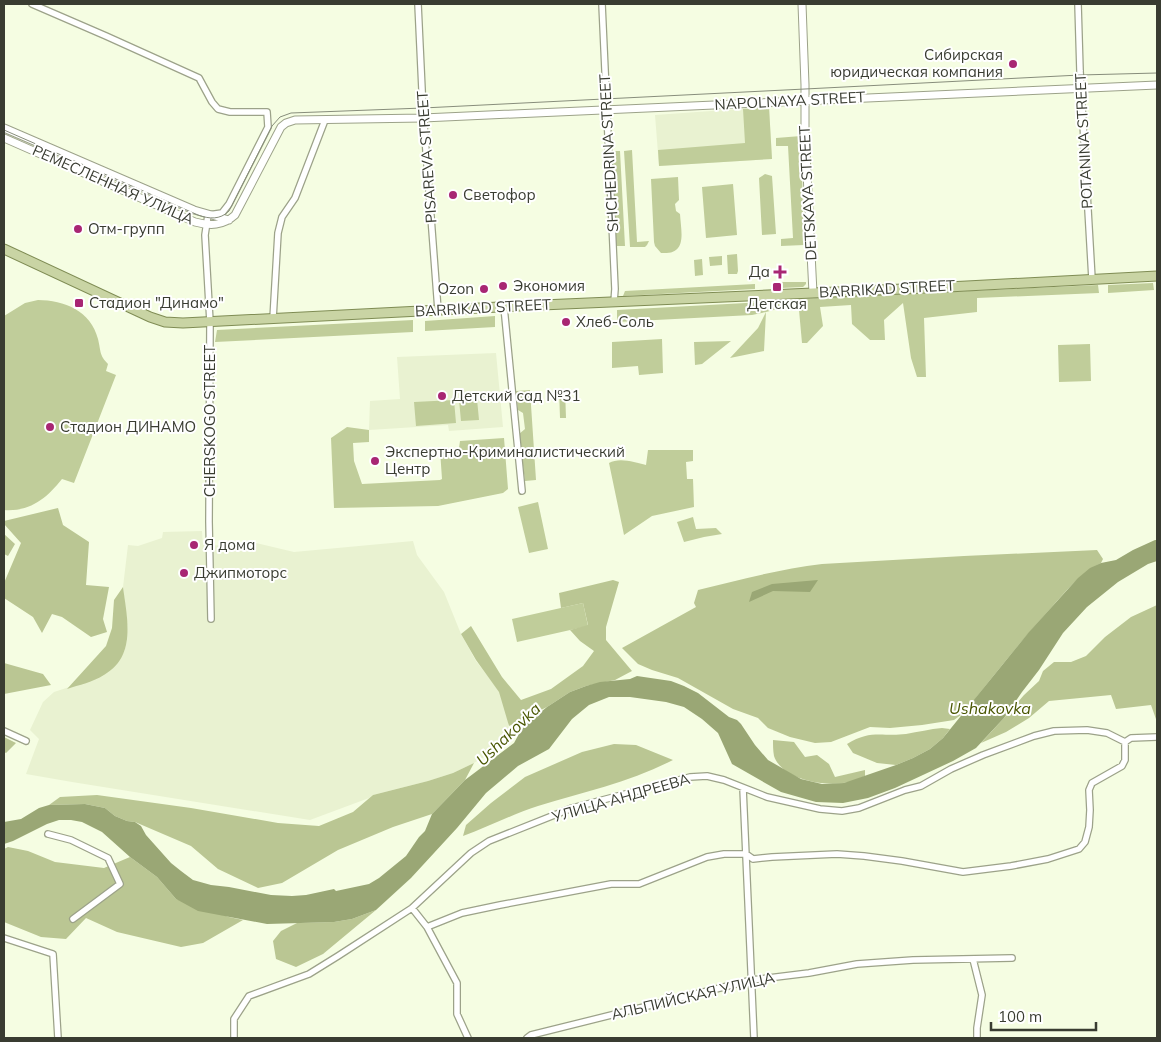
<svg xmlns="http://www.w3.org/2000/svg" width="1161" height="1042" font-family="Mulish,sans-serif">
  <rect width="100%" height="100%" fill="#f5fde2"/>
  <path fill="#e9f2d1" d="M769 107 772 159 659 166 655 115Z
    M496 353 503 427 449 431 448 425 369 430 370 401 400 399 397 357Z
    M202 531 203 545 240 546 252 542 294 552 413 541 417 555 444 592 461 634 476 661 500 692 508 721 509 733 491 753 474 763 453 773 428 781 373 795 369 798 310 820 72 782 26 774 39 739 30 730 43 702 54 692 103 676 124 652 127 641 128 629 123 587 128 545 138 546 162 538 163 532Z"/>
  <path fill="#c0cd9a" d="M769 107 772 159 659 166 658 150 745 143 743 109Z
    M801 136 804 245 781 246V239L793 238 788 146H776V138Z
    M632 150 637 242 649 241 647 245 645 247H630L624 151Z
    M613 151H620L625 246H617L615 243Z
    M765 174 772 176 776 234 762 235 759 178Z
    M678 177 679 200 675 204 676 211 680 214C681 232 688 255 661 253L655 246 654 242 651 179Z
    M733 184 737 235 706 238 702 187Z
    M737 254 738 271 737 274H728L727 255Z
    M722 256V265L710 266 709 257Z
    M702 259 703 275 695 276 694 260Z
    M781 282H806V284L803 287 781 288Z
    M1153 283 1154 290 1108 293V285Z
    M755 284V289L623 296 625 291Z
    M1098 285 1099 293 977 298V312L924 318 926 377H917L911 358 903 303 884 320 885 340H870L852 324 851 305 820 307 823 326 807 343H802L798 299Z
    M38 300C64 300 91 311 98 339 101 351 99 355 108 364L106 371 116 375 74 483 62 479C47 498 30 512 4 510V316L25 303Z
    M780 301 781 308 766 312 764 351 730 358 758 328 766 312 752 315 617 322V310Z
    M495 316V327L425 331V321Z
    M413 320V332L215 342 217 330Z
    M662 339 663 373 639 375 638 366 612 368V342Z
    M731 341 702 364 695 365 694 342Z
    M1090 344 1091 381 1059 382 1058 345Z
    M559 389H565L566 418H560Z
    M530 390 536 480 525 481 519 434 525 429 523 413 518 410 516 391Z
    M477 399 479 420 461 421 459 400Z
    M454 400 456 423 416 426 414 402Z
    M347 427 369 430V442L353 443 354 461 362 484 440 480 442 479 440 450 459 448 460 441 504 438 508 489 503 493 438 506 334 508 331 438Z
    M648 450H693V461L686 462 687 479H693L694 507 652 516 624 535 609 463C619 457 635 462 646 465Z
    M538 502 548 549 529 553 518 507Z
    M693 517 696 529 716 528 722 534 704 537 684 542 677 522Z
    M583 603 588 626 517 642 512 619Z"/>
  <path fill="#bac693" d="M58 508 63 525 89 542 86 585 109 587 103 619 107 632 91 637 62 617 52 614 42 633 33 617 4 598V583L21 543 4 524V521Z
    M4 534 15 544 8 556 4 554Z
    M1097 550 1103 559 1101 563C1080 573 1066 591 1050 609 1020 642 992 677 965 712L954 720 922 725 890 728 870 727 831 742 815 743 790 737 768 728 758 718 733 709 678 678 652 670 638 664 622 648 696 607 694 603 698 590C739 580 780 569 822 564L964 556Z
    M613 580 619 582 606 627V640L632 671 615 680 586 686 570 692 547 707 509 726 499 692 476 660 461 634 471 626 502 677 521 700 551 689 583 666 594 651 580 641 570 630 588 625 583 603 561 608 559 593Z
    M123 587C127 618 137 656 104 675 93 682 79 685 67 689L106 646 112 628 114 600Z
    M1157 605V722L1151 705 1116 709 1111 695 1049 701 1029 718 1006 732 981 743 1004 718 1024 695 1039 681 1043 671 1054 662H1071L1086 656 1105 637 1131 617Z
    M4 663 43 674 51 685 4 694Z
    M942 728 950 729 943 738 930 749 913 758 896 765 877 763 853 753 847 744C871 729 882 737 906 734 918 732 930 729 942 728Z
    M4 737 16 743 6 753 4 752Z
    M773 740 794 742 805 757 817 755 829 764 835 777 865 770V776C858 779 850 783 843 783 821 786 782 779 774 756 773 751 773 745 773 740Z
    M614 744 636 745 673 760C630 782 584 792 538 806 513 814 488 827 463 836L466 825 491 803 525 777 582 752Z
    M474 763 465 780 432 814 393 827 338 850 282 883 258 888 218 869 191 846 135 822 127 821 115 816 105 808 85 804 49 805 60 797 97 795 191 808 278 823 319 826 353 812 373 795 428 781 453 773Z
    M8 847 28 851 55 862 104 868 130 857 157 877 176 899 229 917 243 920 203 943 181 947 117 932 86 918 66 939 41 937 4 922V849Z
    M376 910 323 954 296 967 276 959 273 941 281 931 297 923 334 922 352 919Z"/>
  <path fill="#9aa775" d="M1155 540H1157V561L1148 564 1118 582 1087 607 1063 633 1039 670 1022 692 1004 718 976 748 953 761 895 788 868 798 843 803 816 802 781 792 732 764 718 733 702 719 684 707 666 702 630 697H609L589 705 572 719 549 749 518 766 486 793 457 828 411 878 376 910 352 919 334 922 267 924 198 911 176 899 157 877 130 857 102 832 82 822 71 820H59L47 824 13 841 4 844V822L21 819 39 808 49 805 85 804 105 808 115 816 127 821 135 822 141 826 146 835 171 863 181 871 193 880 211 885 229 887 271 895 292 896 306 895 334 889 336 891 369 884 379 878 406 856 419 837 425 831 432 814 465 780 514 743 520 732 527 723 547 707 570 692 586 686 600 682 630 679 637 676 671 681 684 686 698 693 729 717 737 720 741 724 755 745 768 760 801 779 822 784 844 783 896 765 913 758 930 749 943 738 1029 632 1078 578 1090 568 1101 563 1116 560 1133 550Z
    M818 580 810 592 773 591 749 602 752 592 772 584Z"/>
  <g fill="none" stroke-linecap="round" stroke-linejoin="round">
    <g stroke="#9ca289" stroke-width="8">
      <path id="minor" d="M32 4 106 36 199 78 212 102 218 109 230 112H267L268 127 229 204 222 213 208 215 205 235 210 322 209 522 211 619
        M418 4 423 111 438 310
        M602 4 615 289 614 302
        M1078 4 1080 71 1092 279
        M504 307 522 491
        M273 319 278 233 282 217 295 198 325 120
        M4 731 26 741
        M743 788 754 1038
        M48 834 71 840 108 858 120 884 73 919
        M412 908 427 927 457 983V1014L468 1038
        M427 927 462 913 500 905 611 884H639L707 857 724 854H746L753 859 772 857 837 854 864 856 902 861 963 872 1011 866 1048 859 1079 849 1085 842 1089 827 1090 810 1089 790 1092 783 1122 766 1125 760V742L1131 738 1157 737
        M4 938 53 954 58 1038
        M973 959 982 995 977 1028V1038
        M234 1038V1019L249 996 309 974 338 956 412 908 471 853 489 841 572 808 690 777 707 776 724 780 767 797 820 809 842 811 859 808 905 790 921 786 951 769 983 755 1034 736 1054 731 1087 730 1107 733 1125 742
        M527 1038 531 1035 752 980 809 973 857 964 913 960 1012 958"/>
    </g>
    <g stroke="#9ca289" stroke-width="9">
      <path id="tertiary" d="M802 4 805 85V132L813 293
        M4 128 194 210 229 220
        M4 138 195 222C210 226 223 226 235 215L281 127 286 123 295 120 423 118 1157 85"/>
    </g>
    <g stroke="#7f8c54" stroke-width="11">
      <path id="primary" d="M4 249 150 317 165 322 183 323 499 307 948 287 1157 276"/>
    </g>
    <use href="#minor" stroke="#fff" stroke-width="5.5"/>
    <use href="#tertiary" stroke="#fff" stroke-width="7"/>
    <use href="#primary" stroke="#c9d4a4" stroke-width="9"/>
    <path stroke="#878d7b" stroke-width="1" d="M4 130 198 215C209 219 220 220 229 211L272 126 280 117 291 113 423 108 805 89 1080 75 1157 73"/>
  </g>
  <g fill="#a82673" stroke="#fff" stroke-width="2">
    <circle cx="1013" cy="64" r="5"/>
    <circle cx="453" cy="195" r="5"/>
    <circle cx="78" cy="229" r="5"/>
    <path d="M777.5 264.5h5v5h5v5h-5v5h-5v-5h-5v-5h5z"/>
    <circle cx="503" cy="286" r="5"/>
    <rect x="772" y="282" width="10" height="10" rx="2.5"/>
    <circle cx="484" cy="289" r="5"/>
    <rect x="74" y="298" width="10" height="10" rx="2.5"/>
    <circle cx="566" cy="322" r="5"/>
    <circle cx="442" cy="396" r="5"/>
    <circle cx="50" cy="427" r="5"/>
    <circle cx="375" cy="461" r="5"/>
    <circle cx="194" cy="545" r="5"/>
    <circle cx="184" cy="573" r="5"/>
  </g>
  <g text-anchor="middle" stroke-width="4" stroke-linejoin="round" paint-order="stroke">
    <g font-size="15" fill="#393c31" stroke="#fff" text-anchor="start">
      <text x="1003" y="60" text-anchor="end">Сибирская<tspan x="1003" dy="17">юридическая компания</tspan></text>
      <text x="463" y="200">Светофор</text>
      <text x="88" y="234">Отм-групп</text>
      <text x="770" y="277" text-anchor="end">Да</text>
      <text x="513" y="291">Экономия</text>
      <text x="474" y="294" text-anchor="end">Ozon</text>
      <text x="89" y="308">Стадион "Динамо"</text>
      <text x="777" y="309" text-anchor="middle">Детская</text>
      <text x="576" y="327">Хлеб-Соль</text>
      <text x="452" y="401">Детский сад №31</text>
      <text x="60" y="432">Стадион ДИНАМО</text>
      <text x="385" y="457">Экспертно-Криминалистический<tspan x="385" dy="17">Центр</tspan></text>
      <text x="204" y="550">Я дома</text>
      <text x="194" y="578">Джипмоторс</text>
    </g>
    <g font-size="15" fill="#393c31" stroke="#fff">
      <text transform="translate(790 101) rotate(-3)" y="5">NAPOLNAYA STREET</text>
      <text transform="translate(1084 141) rotate(-93)" y="5">POTANINA STREET</text>
      <text transform="translate(609 153) rotate(-93)" y="5">SHCHEDRINA STREET</text>
      <text transform="translate(427 157) rotate(-94)" y="5">PISAREVA STREET</text>
      <text transform="translate(113 185) rotate(24)" y="5">РЕМЕСЛЕННАЯ УЛИЦА</text>
      <text transform="translate(808 193) rotate(-93)" y="5">DETSKAYA STREET</text>
      <text transform="translate(887 289) rotate(-3)" y="5">BARRIKAD STREET</text>
      <text transform="translate(483 308) rotate(-3)" y="5">BARRIKAD STREET</text>
      <text transform="translate(210 421) rotate(-90)" y="5">CHERSKOGO STREET</text>
      <text transform="translate(621 798) rotate(-16)" y="5">УЛИЦА АНДРЕЕВА</text>
      <text transform="translate(693 996) rotate(-13)" y="5">АЛЬПИЙСКАЯ УЛИЦА</text>
    </g>
    <g font-size="16" font-style="italic" fill="#495601" stroke="#fff">
      <text x="990" y="714">Ushakovka</text>
      <text transform="translate(508 734) rotate(-44)" y="6">Ushakovka</text>
    </g>
  </g>
  <rect width="1161" height="1042" fill="none" stroke="#393c31" stroke-width="10"/>
  <path d="M991 1022v8h105v-8" fill="none" stroke="#393c31" stroke-width="2.5"/>
  <text x="998" y="1022" font-size="15" fill="#393c31" stroke="#ffffff" stroke-width="4" paint-order="stroke">100 m</text>
</svg>
